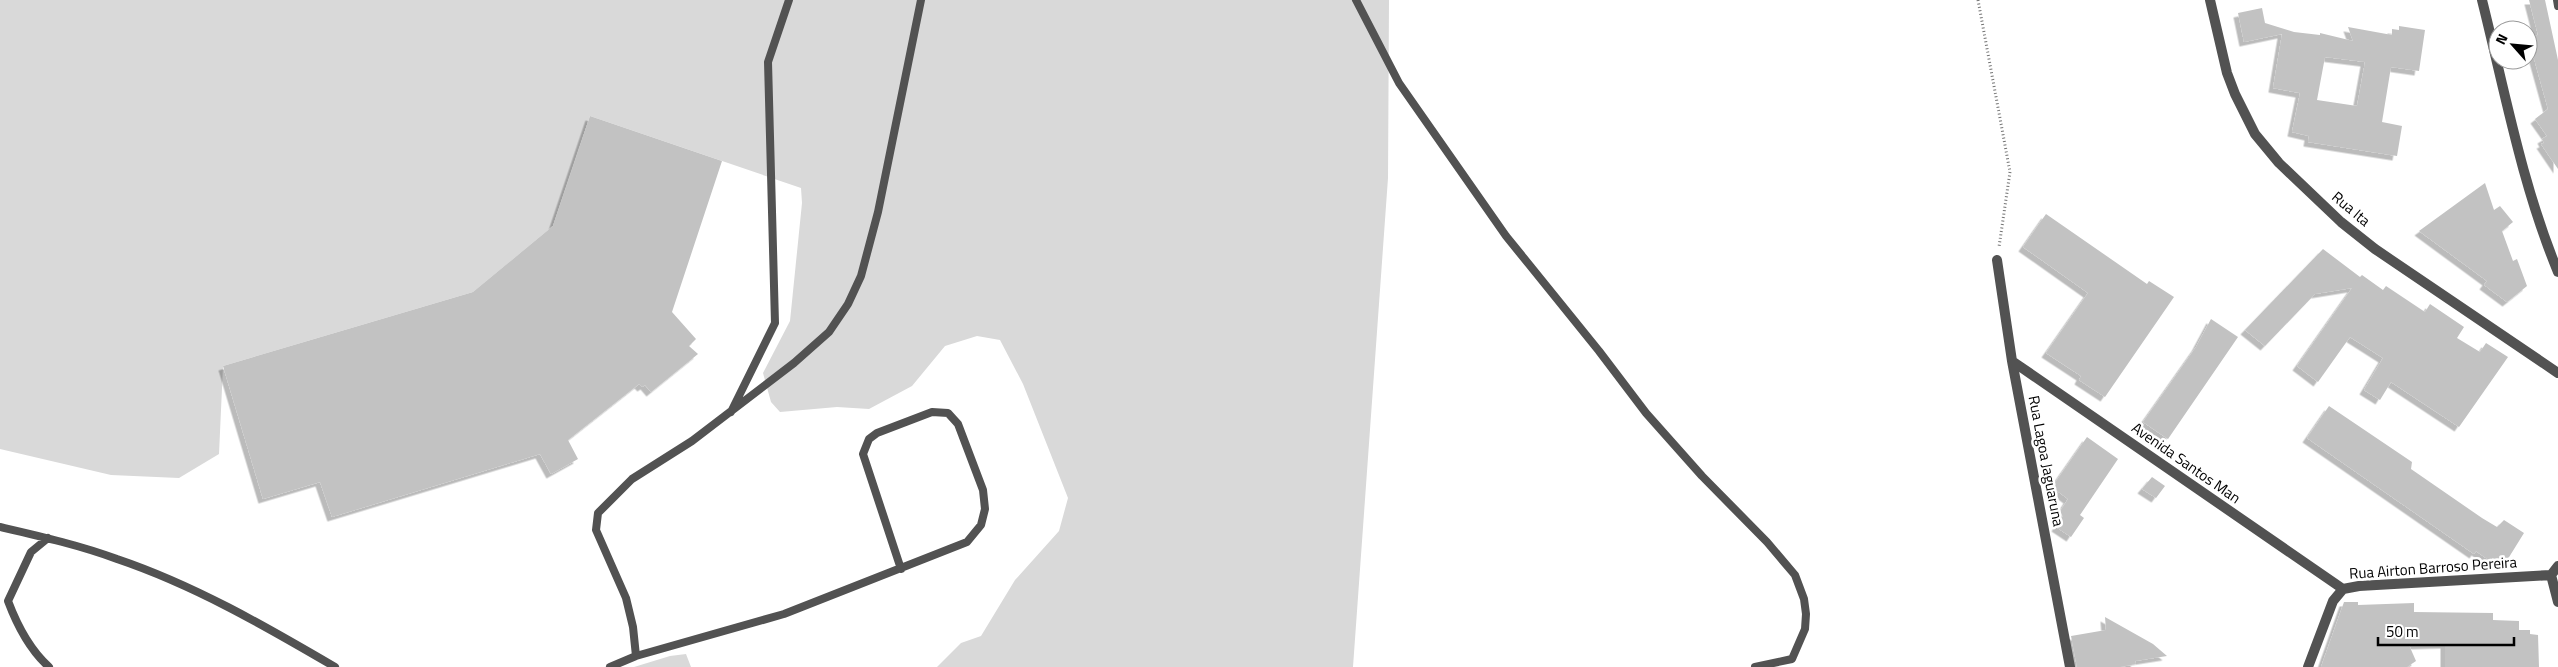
<svg xmlns="http://www.w3.org/2000/svg" width="2558" height="667" font-family="'Titillium Web',sans-serif">
  <defs>
    <filter id="shadow"><feDropShadow dx="-4.5" dy="4.5" stdDeviation="0" flood-color="#0004"/></filter>
  </defs>
  <rect width="100%" height="100%" fill="#fff"/>
  <path fill="#d9d9d9" d="M0 0H1389L1388 178 1353 667H937L961 643 981 636 1015 580 1059 531 1068 498 1023 384 1000 340 977 336 945 346 912 386 869 409 837 407 780 412 771 402 763 373 790 321 802 203 801 188 590 116 553 226 473 292 223 366 219 454 179 478 111 475 0 449Z
    M686 654 691 667H634L670 656Z"/>
  <path fill="#c2c2c2" fill-rule="evenodd" filter="url(#shadow)" d="M2529 0H2545L2558 60V169L2541 144 2544 143 2542 139 2547 136 2535 119 2548 109 2528 37 2538 35Z
    M2262 8 2265 23 2294 32 2320 35V33L2353 41 2348 27 2392 35V29L2399 30V26L2425 30 2419 71 2391 67 2382 122 2402 126 2397 156 2308 142 2309 136 2292 132 2300 93 2273 88 2282 34 2244 42 2238 13ZM2325 57 2365 62 2357 106 2317 100Z
    M590 116 722 161 672 312 696 339 689 346 698 354 651 392 645 385 642 387 639 384 568 440 578 459 551 474 540 454 332 517 320 482 263 499 223 366 473 292 553 226Z
    M2485 183 2494 210 2500 206 2513 222 2502 231 2513 261 2517 259 2527 286 2507 302 2484 285 2487 281 2419 231Z
    M2046 214 2147 284 2149 281 2174 297 2105 397 2079 380 2081 376 2046 353 2088 293 2023 247Z
    M2323 249 2360 277 2362 275 2383 290 2386 286 2425 312 2430 304 2464 327 2457 338 2480 352 2486 343 2508 357 2459 427 2391 382 2380 400 2364 390 2383 358 2350 337 2318 382 2297 366 2352 288 2315 294 2265 346 2245 330Z
    M2211 319 2238 337 2168 439 2143 422 2196 347Z
    M2329 406 2412 462 2411 469 2482 518 2497 527 2504 520 2524 533 2506 562 2500 560 2498 562 2492 558 2490 561 2476 551 2474 554 2307 438Z
    M2087 437 2118 459 2080 515 2084 518 2071 537 2056 527 2063 516 2059 513 2068 499 2052 487Z
    M2152 477 2165 486 2156 498 2142 489Z
    M2344 602H2358V605L2414 603V612L2493 613V620L2519 621V630H2530V634L2538 635 2539 667H2445V644L2409 645 2416 661 2407 667H2321Z
    M2105 617 2153 644 2167 656 2135 661 2136 664 2120 667H2077L2071 636 2106 630Z"/>
  <g fill="none" stroke-linecap="round" stroke-linejoin="round">
    <path stroke="#747474" stroke-width="3" stroke-dasharray="1 2.5" stroke-linecap="butt" d="M1978 0 2010 172 1999 247"/>
    <path stroke="#525252" stroke-width="8" d="M1356 0 1399 83 1506 236 1599 351 1646 413 1702 476 1767 542 1795 575 1804 599 1806 614 1805 629 1792 659 1755 667
      M2557 0 2558 6
      M731 412 775 323 768 62 789 0
      M0 527C39 536 79 545 117 559 194 585 265 626 335 667
      M48 538 31 552 8 601C17 625 29 649 49 667
      M636 656 784 614 967 542 981 525 985 509 983 490 958 424 948 413 932 412 877 433 869 439 863 454 901 569
      M610 667 636 656 633 627 626 598 596 530 598 513 632 479 692 441 794 363 829 332 848 304 861 276 878 212 921 0"/>
    <path stroke="#525252" stroke-width="10" d="M2210 0 2227 73 2235 94 2255 134 2279 163 2341 222 2375 249 2558 373
      M2482 0C2505 92 2522 185 2558 272
      M1997 260 2012 361 2070 667
      M2012 361 2343 589
      M2551 575 2558 602
      M2551 575 2558 566
      M2308 667 2333 601 2343 589 2359 586 2551 575"/>
  </g>
  <g text-anchor="middle" stroke-width="5" stroke-linejoin="round" paint-order="stroke">
    <g font-size="15" fill="#000" stroke="#fff">
      <text transform="translate(2351 209) rotate(40)" y="5">Rua Ita</text>
      <text transform="translate(2046 461) rotate(79)" y="5">Rua Lagoa Jaguaruna</text>
      <text transform="translate(2186 463) rotate(35)" y="5">Avenida Santos Man</text>
      <text transform="translate(2433 568) rotate(-4)" y="5">Rua Airton Barroso Pereira</text>
    </g>
  </g>
  <g transform="translate(2513 45) rotate(297)"><circle r="24" fill="#ffffff" stroke="#999999"/>
  <path d="M0-4L9 19L0 12L-9 19Z" fill="#000000"/>
  <text y="-8" font-size="14" font-weight="bold" text-anchor="middle" fill="#000000">N</text>
  </g>
  <path d="M2378 637v8h136v-8" fill="none" stroke="#000000" stroke-width="2.5"/>
  <text x="2386" y="637" font-size="15" fill="#000000" stroke="#ffffff" stroke-width="4" paint-order="stroke">50 m</text>
</svg>
